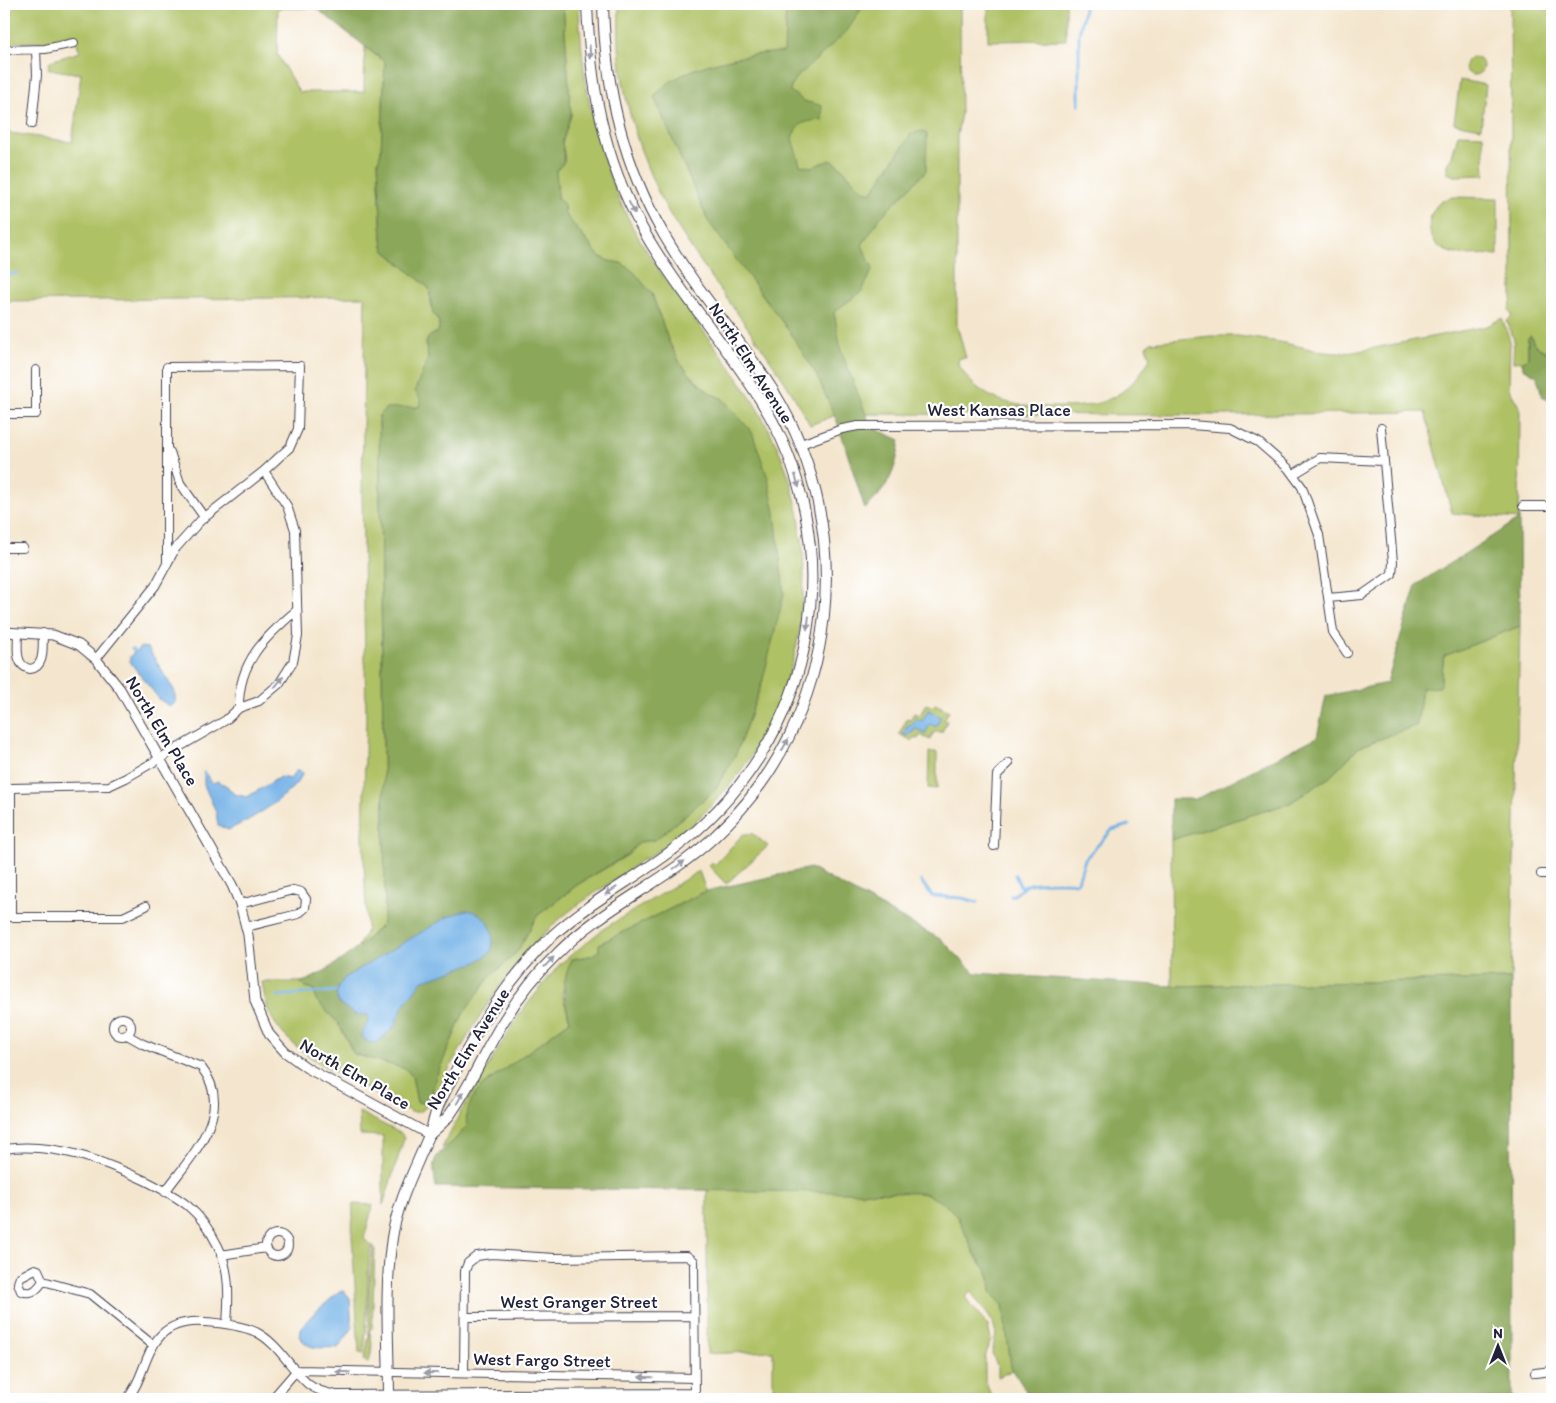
<svg xmlns="http://www.w3.org/2000/svg" width="1556" height="1403" font-family="Itim,sans-serif">
  <rect width="100%" height="100%" fill="#fff"/>
  <filter id="ink" filterUnits="userSpaceOnUse"><feTurbulence type="fractalNoise" baseFrequency=".02" numOctaves="2"/><feDisplacementMap in="SourceGraphic" scale="10" xChannelSelector="R" yChannelSelector="G"/><feConvolveMatrix kernelMatrix="1 2 1 2 8 2 1 2 1" color-interpolation-filters="sRGB"/></filter>
  <filter id="wash" filterUnits="userSpaceOnUse"><feTurbulence type="fractalNoise" baseFrequency=".0096" numOctaves="4" result="noise"/><feDisplacementMap in="SourceGraphic" scale="20" xChannelSelector="R" yChannelSelector="G"/><feGaussianBlur stdDeviation="1.12" result="paint"/><feColorMatrix in="noise" values="0 0 0 0 0 0 0 0 0 0 0 0 0 0 0 0 0 1.4 0 .05"/><feComposite in="paint" operator="in"/></filter>
  <g filter="url(#wash)">
    <rect width="100%" height="100%" fill="#f4e6ce"/>
    <path fill="#afc165" stroke="#687250" d="M4 4H307L316 8H278L277 54 299 92H364L365 47 385 62 381 152 378 161 382 240 384 250 429 288 433 314C437 317 440 322 439 328 439 334 431 334 428 338 424 344 428 352 428 358 428 362 419 383 416 387L421 401 419 407 402 409 379 415 385 906 382 924 356 950 367 930 363 837 366 714 362 496 365 297 4 301V132L72 142 81 74 48 69 50 61 80 52 74 35 40 42 4 43Z
      M563 4H579C581 76 594 146 625 212 674 313 770 388 795 499 798 512 802 525 799 535L802 538C815 670 758 787 646 859L644 858C620 879 587 896 561 918 502 971 471 1030 433 1098 427 1106 423 1114 411 1112 371 1090 293 1059 272 1018 266 1007 264 994 262 982H300L305 987 314 989 316 1000 338 1023 354 1054 406 1069 412 1076 417 1102 431 1098 436 1077 463 1014 489 978 517 952 537 916 577 885 628 855 639 842 655 840 714 791 735 756 762 683 768 652 723 399 710 393 695 380 680 363 668 340 652 294 621 263 609 261 599 256 564 213V205L558 198 556 171 565 161 562 143 571 115Z
      M619 4H960L961 113 957 136V325L966 358H959L958 363C977 401 1015 408 1055 407 1077 407 1097 407 1117 395 1132 386 1141 373 1150 359L1146 346 1151 342 1211 336H1238L1280 342 1324 352 1336 353 1354 352 1487 326 1502 318 1510 341 1509 389 1520 408 1519 519 1452 513 1425 412 1226 415 839 414 810 425C771 351 715 289 672 218 646 175 625 111 620 60 618 42 619 23 619 4Z
      M988 4H1066V40L988 41Z
      M1510 4H1552V356L1534 344 1531 336 1528 338V358L1526 361 1513 362 1514 340 1507 321 1512 316 1509 310 1512 300V261Z
      M1465 66a9 9 0 1 1 18 0a9 9 0 1 1-18 0Z
      M1460 80 1486 85 1481 128 1454 123Z
      M1458 134 1483 135 1485 175 1455 176 1447 173V164L1452 157Z
      M1453 197 1498 198V255C1482 253 1458 258 1444 250 1420 237 1427 201 1453 197Z
      M1520 626 1511 979 1172 986 1171 840 1290 803 1330 777 1359 747 1417 725 1422 688 1440 686 1444 656Z
      M926 704 933 707 935 704 949 711 944 720 947 721 942 732H934L930 740 920 735 918 739 914 738 912 741 899 734 907 719 910 720 914 713 920 715Z
      M929 752H937V789L928 788Z
      M743 834H753L768 846 726 884 709 866 712 862 715 865Z
      M699 871 706 891 600 944 599 951 590 956 572 959 562 994 570 1021 482 1086 467 1126 452 1143 442 1148 459 1115 520 1013 560 964 603 929Z
      M359 1112 402 1134 404 1139 383 1205V1136L360 1135Z
      M707 1190 915 1192C958 1199 959 1223 975 1255 980 1265 993 1272 990 1285L1003 1305 1013 1370 998 1377V1368L992 1353 996 1334 993 1322 971 1292 965 1297 988 1326 991 1340 985 1357V1382L993 1399H773V1351L707 1354Z
      M353 1204 373 1205 364 1239 371 1245C365 1281 370 1318 363 1354L359 1353 352 1236Z
      M373 1245 375 1249 372 1328 369 1331C373 1338 373 1356 367 1363L364 1360 369 1336V1286Z"/>
    <path fill="#8ba75a" stroke="#56644a" d="M307 4H563L571 115 562 143C565 157 567 160 556 171L558 198 564 205V213L599 256 609 261 621 263 633 271 652 294 668 340 680 363 695 380 710 393 723 399 752 432 768 478 775 513 784 594 762 683 735 756 714 791 655 840 639 842 628 854 577 885 537 916 517 952 489 978 463 1014 436 1077 431 1098 426 1104 417 1102 412 1076 406 1069 354 1054 338 1023 316 1000 314 989 305 987 300 982C316 981 371 940 381 925 384 921 384 912 385 906L379 415 386 408 419 407 421 401 415 391C417 384 427 363 428 358 428 352 424 344 428 338 431 334 439 334 439 328 440 322 437 317 433 314L429 288 384 250 382 240 378 161 381 152 385 62 316 8Z
      M786 4H862V8L847 31 794 80 790 91 804 101 822 106V120C804 122 799 121 792 138L800 165 811 167 831 160C846 168 857 190 871 193L911 134 922 131 927 134 926 171 880 218 862 245 873 269 862 291 834 312 841 351 871 427 900 440C896 472 888 488 865 509L837 421 816 374 791 334 708 221 654 97C679 64 746 54 784 52Z
      M1531 336 1534 344 1552 356V405L1550 400 1542 396 1537 376 1523 368 1522 362 1528 358V338Z
      M1519 519 1520 626 1444 656 1440 687 1422 688 1417 725 1359 747 1330 777 1290 803 1171 840V799H1197L1317 737 1326 696 1387 683 1416 585Z
      M810 868 942 940 975 973 1172 986 1511 979 1512 1399H1027L1026 1391 1011 1367 1003 1305 991 1293C990 1288 991 1282 990 1278 988 1268 980 1264 976 1255 957 1221 964 1211 923 1193L436 1187C432 1162 431 1159 451 1143 457 1139 461 1131 467 1126 464 1111 472 1097 482 1086L570 1021C563 992 560 987 572 959L590 956 599 951V944L706 891Z"/>
    <path fill="#75b2e7" stroke="#4c6a91" d="M141 647 148 648 174 690 176 702 171 707 160 700 130 662V656Z
      M928 710 941 717 936 727 930 724 925 734 916 729 908 736 903 734 908 725 913 724 916 718 922 721Z
      M298 769 303 773C293 795 251 820 228 830L218 825 216 812 204 785V776L207 775 212 783 218 781 227 786 234 794 247 797 280 777 290 779Z
      M466 910C488 912 497 932 491 952L477 962 422 981 403 1006 394 1027 377 1043 368 1042 361 1036 369 1020 368 1015 355 1014 338 1003C334 991 339 985 346 977L447 917Z
      M339 1291H344L350 1298 352 1329 338 1348C323 1346 310 1353 299 1336 303 1317 327 1305 339 1291Z"/>
    <g fill="none" stroke-linecap="round" stroke-linejoin="round">
      <path stroke="#75b2e7" stroke-width="3" d="M1079 105V35L1085 4
        M4 276 17 273
        M132 649 134 651
        M204 773 205 776
        M1015 875 1021 888
        M921 881 932 896 962 898 977 902
        M1011 896C1019 894 1020 888 1027 885 1033 882 1069 881 1075 883L1078 881 1085 859 1112 830 1129 825
        M278 996 336 991"/>
    </g>
  </g>
  <g filter="url(#ink)">
    <g fill="none" stroke-linecap="round" stroke-linejoin="round">
      <g stroke="#423f51" stroke-width="10">
        <path id="minor" d="M4 50 45 49 74 43
          M32 124 37 75 36 50
          M4 414H36V370
          M801 444 842 429 858 426 1191 425 1230 428 1258 442 1288 468 1302 487 1319 535 1333 632 1347 653
          M170 452 180 483 204 517
          M1294 474 1320 458 1383 461
          M1523 506H1552
          M4 548H23
          M1328 598 1362 595 1392 574 1393 562 1381 428
          M18 633C18 646 14 666 30 669 46 667 42 646 43 633
          M96 659 155 586 175 549 200 521 264 471 290 447 298 429 300 366 167 367V564
          M239 708C238 662 265 637 297 610
          M994 846 997 775 1009 763
          M1541 874H1552
          M240 904 293 890 301 892 306 899 305 908 298 914 246 927
          M4 917H123L146 906
          M11 917V788L109 786 126 778 226 720 239 708 259 701 279 684 293 662 298 636 295 530 287 506 264 471
          M113 1027a9 9 0 1 1 18 0a9 9 0 1 1-18 0Z
          M127 1035 143 1044 201 1067C237 1111 190 1157 165 1192
          M4 1149C54 1142 101 1160 146 1181 160 1188 176 1196 188 1206 200 1216 211 1232 218 1246 230 1270 229 1297 227 1324
          M266 1245a11 11 0 1 1 22 0a11 11 0 1 1-22 0Z
          M221 1255 266 1248
          M35 1269 38 1270 43 1281C37 1290 32 1295 21 1291L18 1283 20 1277Z
          M43 1281 90 1294 153 1345
          M465 1317 694 1316
          M297 1370 695 1378
          M464 1373 465 1271 468 1263 477 1256 491 1254 555 1258 687 1256 694 1261 695 1399
          M1535 1373 1552 1371
          M127 1399C143 1381 144 1353 161 1335 172 1324 189 1321 204 1322 221 1323 240 1325 256 1332 278 1343 290 1368 308 1384 315 1390 326 1393 336 1395L695 1393
          M272 1399 297 1370"/>
      </g>
      <g stroke="#423f51" stroke-width="11">
        <path id="tertiary" d="M4 632 53 635 79 645 96 659 120 689 232 885 240 904 248 935 255 1001 269 1034 285 1052 307 1068 430 1135"/>
      </g>
      <g stroke="#423f51" stroke-width="12">
        <path id="secondary" d="M430 1134C438 1127 448 1119 453 1110 472 1082 485 1051 503 1022 518 997 536 974 557 954 603 907 665 882 713 838 842 720 862 521 765 378 732 330 693 285 664 235 622 163 605 86 603 4
          M389 1399C389 1346 384 1291 392 1238 397 1204 414 1171 427 1140 433 1128 434 1114 440 1102 469 1042 504 982 552 936 588 903 631 881 670 852 742 799 793 721 807 632 820 552 804 470 761 401 724 341 676 289 642 228 603 158 590 83 587 4"/>
      </g>
      <use href="#minor" stroke="#fff" stroke-width="8"/>
      <use href="#tertiary" stroke="#fff" stroke-width="9"/>
      <use href="#secondary" stroke="#fff" stroke-width="10"/>
    </g>
    <defs><path id="oneway-solid" d="M-6-.8H1V-3.2L6.5 0L1 3.2V.8H-6Z" transform="scale(1.25)"/></defs>
    <g fill="#9c9ca7">
      <use href="#oneway-solid" transform="translate(590 52) rotate(86)"/>
      <use href="#oneway-solid" transform="translate(632 208) rotate(63)"/>
      <use href="#oneway-solid" transform="translate(797 481) rotate(73)"/>
      <use href="#oneway-solid" transform="translate(808 623) rotate(98)"/>
      <use href="#oneway-solid" transform="translate(279 682) rotate(-51)"/>
      <use href="#oneway-solid" transform="translate(785 745) rotate(-61)"/>
      <use href="#oneway-solid" transform="translate(679 865) rotate(-35)"/>
      <use href="#oneway-solid" transform="translate(611 891) rotate(147)"/>
      <use href="#oneway-solid" transform="translate(549 962) rotate(-46)"/>
      <use href="#oneway-solid" transform="translate(460 1098) rotate(-61)"/>
      <use href="#oneway-solid" transform="translate(343 1372) rotate(-179)"/>
      <use href="#oneway-solid" transform="translate(431 1373) rotate(-180)"/>
      <use href="#oneway-solid" transform="translate(646 1377) rotate(-179)"/>
    </g>
  </g>
  <g text-anchor="middle" stroke-width="4.5" stroke-linejoin="round" paint-order="stroke">
    <g font-size="18" fill="#22223b" stroke="#fff">
      <text transform="translate(751 363) rotate(57)" y="6">North Elm Avenue</text>
      <text x="999" y="416">West Kansas Place</text>
      <text transform="translate(162 731) rotate(59)" y="6">North Elm Place</text>
      <text transform="translate(468 1049) rotate(-58)" y="6">North Elm Avenue</text>
      <text transform="translate(355 1074) rotate(30)" y="6">North Elm Place</text>
      <text x="579" y="1308">West Granger Street</text>
      <text transform="translate(542 1360) rotate(1)" y="6">West Fargo Street</text>
    </g>
  </g>
  <rect width="1556" height="1403" fill="none" stroke="#fff" stroke-width="20"/>
  <g transform="translate(1498 1346)" stroke="#ffffff" stroke-width="4" paint-order="stroke">
  <path d="M0-4L9 19L0 12L-9 19Z" fill="#22223b"/>
  <text y="-8" font-size="14" font-weight="bold" text-anchor="middle" fill="#22223b">N</text>
  </g>
</svg>
